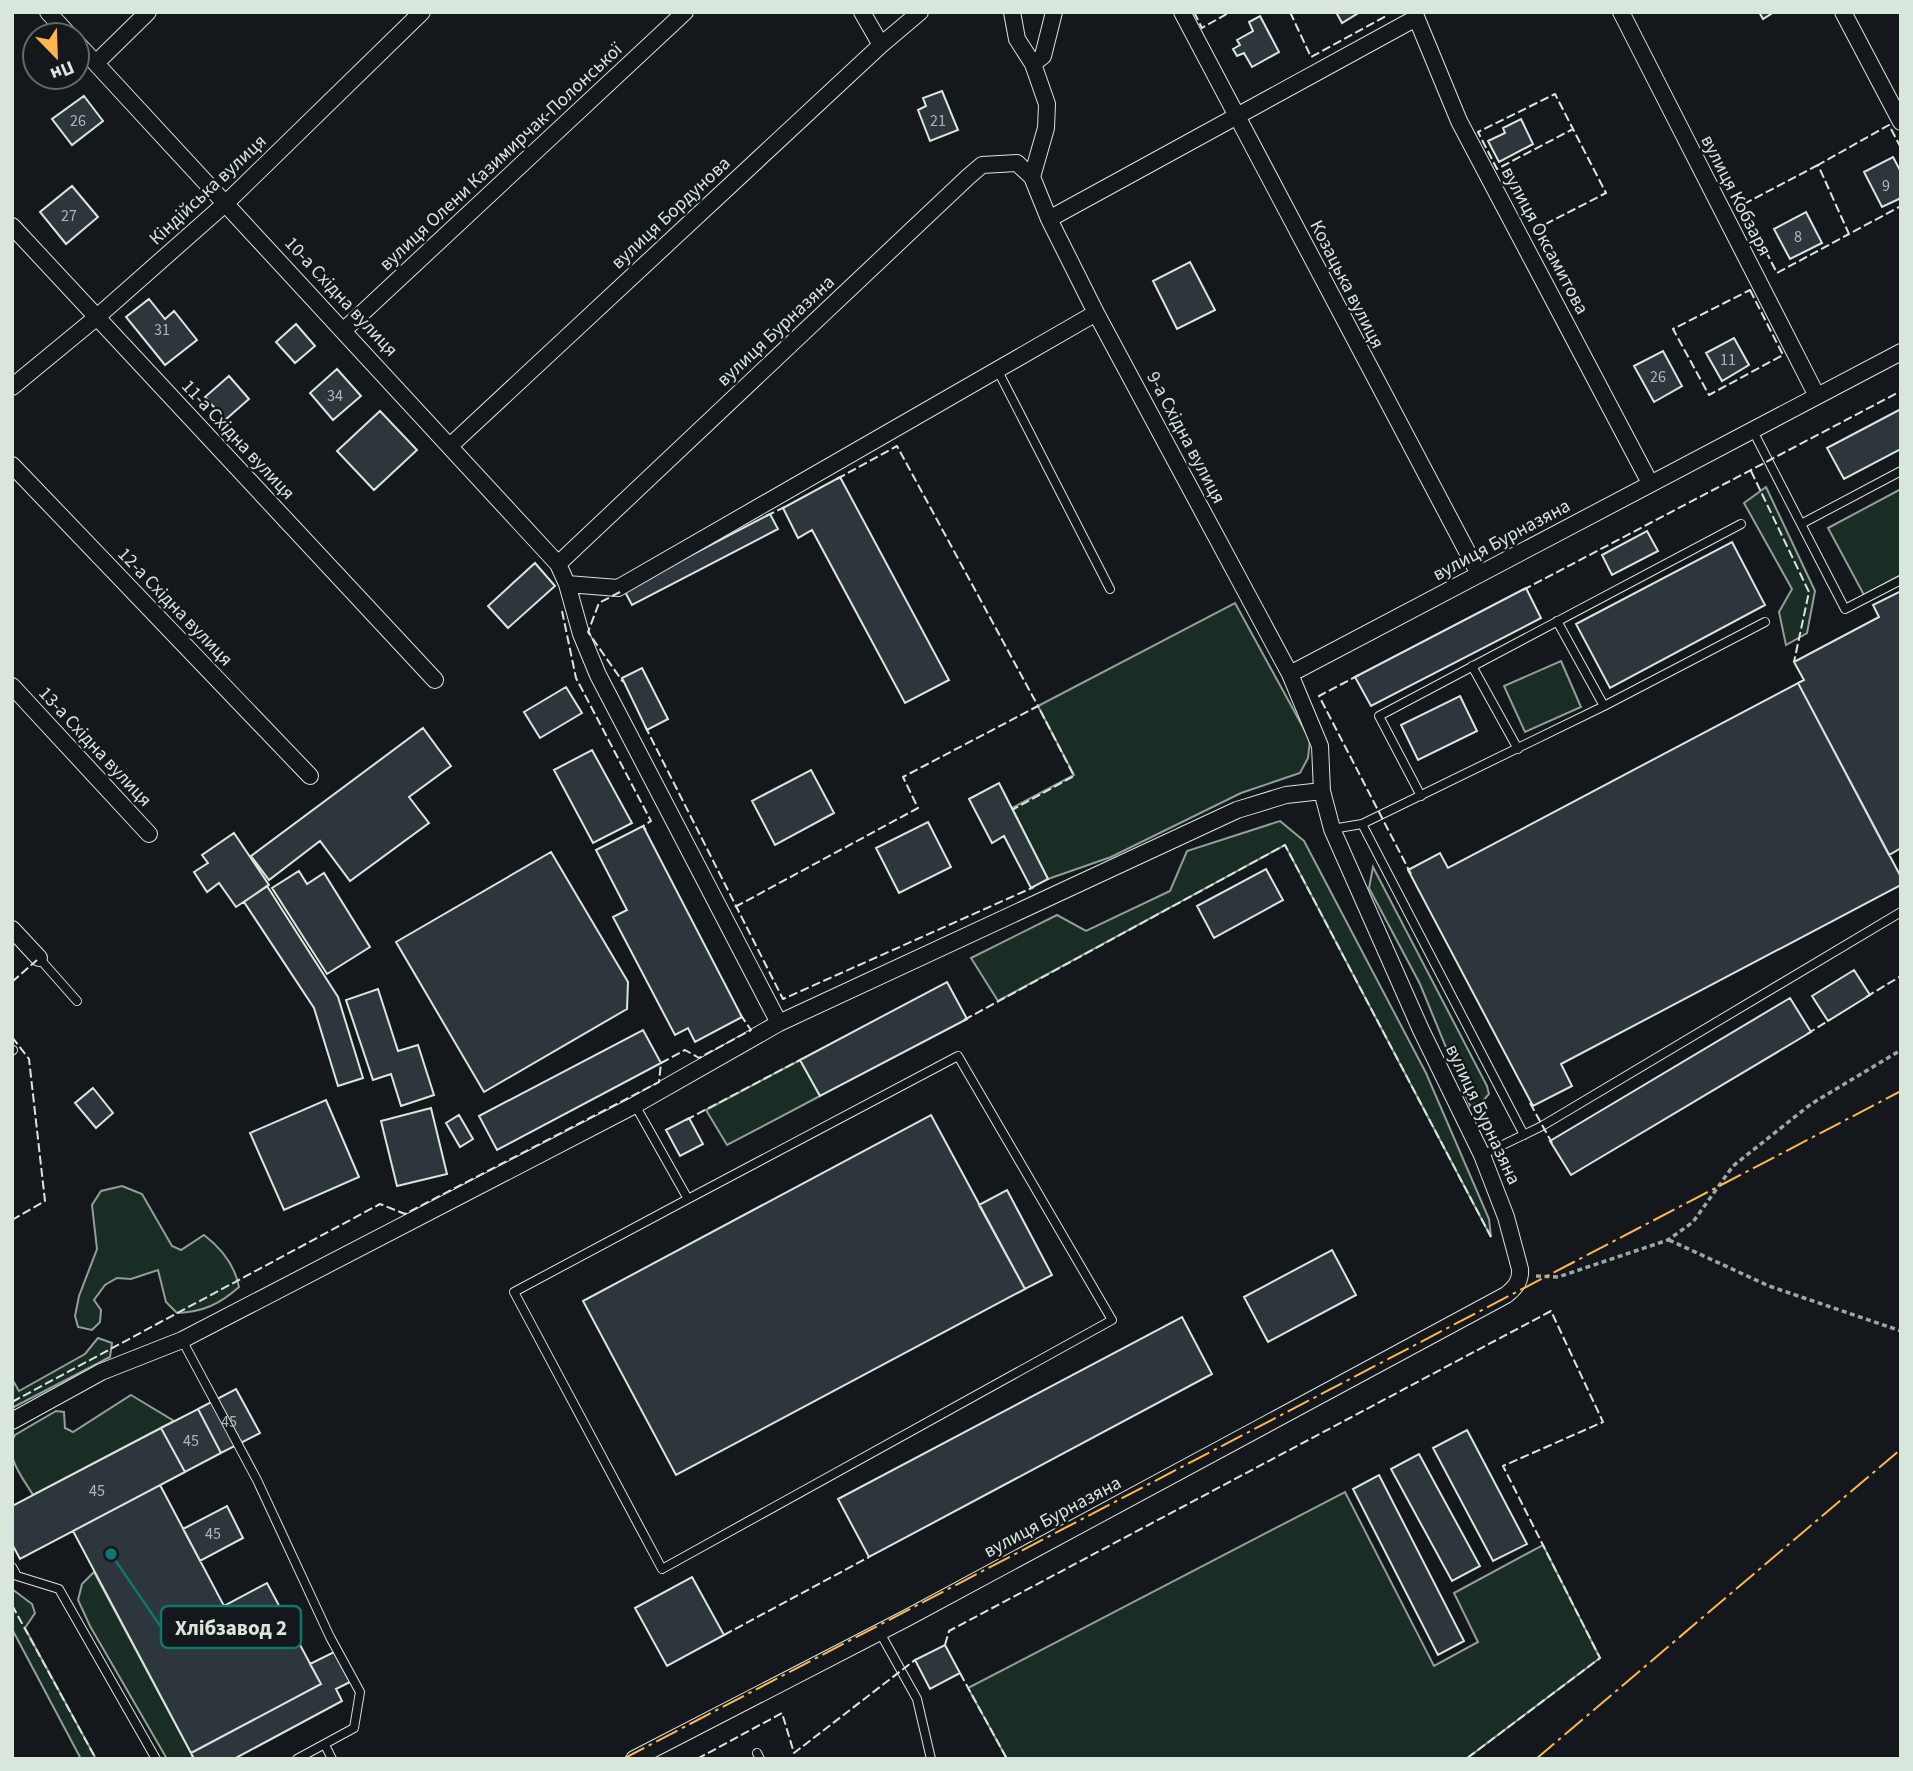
<svg xmlns="http://www.w3.org/2000/svg" width="1913" height="1771" font-family="'Source Sans 3',sans-serif">
  <rect width="100%" height="100%" fill="#14181c"/>
  <path fill="#1a2d24" stroke="#939e99" stroke-width="2" d="M1766 487 1815 591 1807 633 1786 645 1779 612 1792 589 1744 503Z
    M1901 489V575L1864 595 1828 528Z
    M1235 603 1310 740 1308 758 1300 773 1241 793 1111 857 1048 879 1012 808 1074 775 1038 706Z
    M1561 661 1581 707 1525 732 1504 686Z
    M1280 821 1304 841 1426 1073 1489 1219 1491 1237 1285 845 998 1001 971 958 1057 915 1086 931 1170 891 1187 851Z
    M1373 867 1487 1086 1489 1094 1482 1102 1470 1106 1420 984 1369 888Z
    M800 1060 820 1096 727 1145 706 1110Z
    M122 1186 142 1194 172 1246 181 1250 204 1235C221 1248 235 1266 239 1287 220 1304 203 1312 177 1313L166 1302 158 1270 131 1279 117 1278 105 1285 94 1300 101 1310 100 1322 92 1330 78 1327 75 1316 79 1296 97 1249 92 1205 101 1191Z
    M98 1338 112 1343 110 1357 12 1408V1379L19 1391 85 1354Z
    M131 1395 174 1421 33 1495C23 1478 3 1455 15 1435L56 1411 64 1412 65 1428 73 1432Z
    M1345 1492 1434 1666 1478 1642 1454 1593 1543 1545 1600 1658 1466 1759H1007L968 1688Z
    M94 1572 191 1753 194 1759H167L90 1626 78 1600 82 1584Z
    M12 1589 32 1604 35 1613 25 1628 96 1759H81L12 1629Z"/>
  <path fill="#2c363c" stroke="#d8e6dc" stroke-width="2" d="M1336 12H1360L1342 23Z
    M1759 12H1774L1763 19Z
    M1260 16 1279 52 1252 67 1244 53 1237 56 1233 49 1240 45 1237 40 1253 31 1249 22Z
    M942 91 958 130 930 141 918 110 926 106 923 98Z
    M84 96 103 121 72 145 52 119Z
    M1521 119 1533 144 1499 162 1488 141 1505 133 1503 128Z
    M1893 157 1901 172V198L1882 207 1864 172Z
    M72 186 98 217 66 244 40 212Z
    M1806 212 1822 243 1790 259 1774 229Z
    M1190 262 1215 310 1177 329 1153 281Z
    M149 299 165 319 174 311 197 340 165 365 126 317Z
    M296 324 315 346 295 363 276 342Z
    M1734 338 1749 365 1722 381 1706 353Z
    M1663 351 1682 386 1654 402 1634 366Z
    M337 369 361 396 333 420 310 393Z
    M229 376 249 399 225 420 205 397Z
    M1901 409V449L1844 479 1827 448Z
    M380 411 417 450 374 490 337 451Z
    M840 477 949 680 905 703 812 530 798 538 783 508Z
    M770 514 778 529 632 605 624 590Z
    M1647 531 1658 551 1612 575 1602 555Z
    M1732 542 1765 605 1610 688 1576 624Z
    M535 563 555 586 508 628 488 606Z
    M1526 588 1541 618 1371 706 1355 677Z
    M1901 591V848L1889 855 1798 683 1804 680 1794 662 1879 617 1873 605Z
    M642 668 668 719 647 730 622 678Z
    M1798 683 1901 877V885L1561 1064 1572 1086 1533 1106 1408 870 1440 853 1448 868Z
    M566 687 582 713 540 738 524 712Z
    M1460 696 1477 731 1418 760 1401 725Z
    M423 728 451 766 409 797 429 823 350 881 320 841 269 880 251 856Z
    M592 750 632 823 593 843 554 770Z
    M811 770 834 813 775 845 752 801Z
    M999 783 1048 879 1031 888 1004 836 992 843 969 799Z
    M928 822 951 867 899 893 876 848Z
    M643 826 742 1017 695 1042 688 1028 675 1035 613 917 627 910 596 850Z
    M234 833 269 885 236 907 219 883 207 892 194 872 208 863 202 855Z
    M551 852 628 982 627 1009 484 1092 396 942Z
    M1266 869 1283 900 1214 938 1197 906Z
    M299 871 307 884 324 873 370 947 327 974 272 888Z
    M267 886 338 997 363 1078 338 1086 314 1008 244 902Z
    M1854 970 1870 995 1828 1021 1812 996Z
    M947 982 967 1019 820 1096 800 1060Z
    M378 989 398 1051 418 1045 434 1095 401 1106 391 1074 373 1080 346 1000Z
    M1790 998 1811 1032 1571 1175 1550 1141Z
    M643 1030 661 1063 497 1150 479 1116Z
    M93 1088 113 1113 96 1128 75 1103Z
    M326 1100 359 1177 284 1210 250 1133Z
    M431 1108 447 1174 397 1186 381 1121Z
    M459 1115 473 1139 460 1147 446 1123Z
    M931 1115 1025 1289 676 1475 583 1301Z
    M689 1118 703 1144 680 1156 666 1130Z
    M1007 1190 1052 1275 1025 1289 979 1205Z
    M1332 1250 1356 1295 1268 1342 1244 1297Z
    M1182 1317 1212 1374 869 1557 838 1499Z
    M236 1389 260 1433 221 1453 198 1409Z
    M198 1409 221 1453 185 1472 161 1428Z
    M161 1428 185 1472 20 1559 12 1544V1506Z
    M1467 1430 1527 1544 1493 1561 1433 1448Z
    M1419 1454 1480 1566 1452 1581 1391 1469Z
    M1379 1475 1464 1641 1438 1655 1353 1489Z
    M160 1485 224 1606 267 1583 321 1684 191 1753 73 1531Z
    M227 1506 243 1538 200 1561 183 1529Z
    M692 1577 724 1635 667 1666 635 1608Z
    M945 1645 960 1673 930 1689 915 1660Z
    M334 1652 350 1682 336 1689 342 1701 234 1759H194L191 1753 321 1684 310 1664Z"/>
  <g fill="none" stroke-linecap="round" stroke-linejoin="round">
    <g stroke="#d8e6dc" stroke-width="10">
      <path id="service" d="M998 371 1110 589
        M1753 431 1801 524 1901 471
        M1801 524 1845 609 1901 580
        M1557 621 1604 706
        M1472 666 1518 749
        M1421 796 1379 716 1741 524
        M1362 824 1604 706 1765 622
        M1332 829 1362 824 1524 1135
        M39 958 77 1001
        M12 1051 13 1050
        M635 1105 688 1199 514 1292 662 1569 1112 1320 958 1056 688 1199
        M1482 1155 1542 1126 1901 912
        M182 1340 257 1480 330 1637 360 1692 354 1728 297 1759
        M12 1567 17 1576 59 1589 156 1759
        M879 1631 917 1699 931 1759
        M325 1745 332 1759
        M757 1753 760 1759"/>
    </g>
    <g stroke="#d8e6dc" stroke-width="18">
      <path id="minor" d="M48 12 69 35
        M862 12 881 45
        M1012 12 1017 39 1033 64 1047 104 1046 128 1032 177 1049 219 1096 313 1290 674
        M1182 12 1479 574
        M1414 12 1459 121 1650 483
        M1621 12 1817 396
        M1843 12 1901 122
        M77 43 558 564 567 584 581 634 598 675 779 1023
        M96 63 148 12
        M1033 64 1043 56 1054 12
        M1049 219 1416 18
        M12 226 435 680
        M344 330 685 12
        M12 387 97 317 226 203 422 12
        M451 445 881 45 920 12
        M12 465 310 776
        M558 564 968 177 982 165 1017 163 1032 177
        M567 584 618 588 1096 313
        M12 686 149 834
        M12 929 39 958
        M12 1421 101 1372 182 1340 635 1105 779 1023 1237 810 1286 795 1322 791
        M634 1759 907 1618 1506 1295C1515 1288 1521 1281 1520 1269L1506 1217 1482 1155 1421 1030 1332 829 1322 791 1320 746 1290 674 1901 352"/>
    </g>
    <path stroke="#9da8a2" stroke-width="3.5" stroke-dasharray="5 3.5" stroke-linecap="butt" d="M1669 1240 1769 1286 1901 1331
      M1536 1276 1558 1277 1668 1240 1693 1222 1733 1166 1811 1104 1901 1050"/>
    <use href="#service" stroke="#14181c" stroke-width="8"/>
    <use href="#minor" stroke="#14181c" stroke-width="16"/>
    <path stroke="#d8e6dc" stroke-width="2" stroke-dasharray="9 3.5" stroke-linecap="butt" d="M1194 12 1202 28 1230 12
      M1290 12 1311 57 1386 16 1384 12
      M1901 148 1889 125 1818 165 1849 234 1901 206
      M1818 165 1742 205 1777 273 1849 234
      M1534 230 1606 193 1573 129 1497 169 1478 132 1555 94 1573 129
      M1750 290 1783 355 1709 395 1673 329Z
      M1751 471 1809 592 1794 662
      M837 479 897 446 1038 706
      M766 516 785 507
      M1523 590 1901 391
      M620 592 599 603 588 632 623 682
      M562 611 576 678 651 821 643 826 646 830
      M1359 675 1319 696 1411 874
      M645 726 783 999 1034 887
      M735 907 918 808 903 777 1038 706 1074 776 1012 810
      M12 982 37 960
      M1866 997 1901 976
      M964 1020 1285 845 1491 1237
      M1807 1034 1831 1019
      M12 1037 29 1059 45 1201 12 1220
      M1530 1103 1552 1143
      M686 1120 800 1060
      M12 1402 380 1204 405 1214 659 1082 661 1063 685 1050 699 1058 751 1030 740 1014
      M12 1605 96 1759
      M724 1635 869 1557
      M945 1645 949 1631 1551 1311 1603 1422 1503 1466 1600 1658 1466 1759
      M960 1673 1007 1759
      M697 1759 782 1713 794 1753 915 1660"/>
    <path stroke="#ffb74d" stroke-width="2" stroke-dasharray="24 5 3.5 5" stroke-linecap="butt" d="M623 1759 1901 1091
      M1536 1759 1901 1449"/>
  </g>
  <g text-anchor="middle" stroke-width="5" stroke-linejoin="round" paint-order="stroke">
    <g font-size="16" fill="#adbab4">
      <text x="78" y="126">26</text>
      <text x="938" y="126">21</text>
      <text x="1886" y="191">9</text>
      <text x="69" y="221">27</text>
      <text x="1798" y="242">8</text>
      <text x="162" y="335">31</text>
      <text x="1728" y="365">11</text>
      <text x="1658" y="382">26</text>
      <text x="335" y="401">34</text>
      <text x="229" y="1427">45</text>
      <text x="191" y="1446">45</text>
      <text x="97" y="1496">45</text>
      <text x="213" y="1539">45</text>
    </g>
    <g font-size="19" fill="#d8e6dc" stroke="#14181c">
      <text transform="translate(500 156) rotate(-43)" y="7">вулиця Олени Казимирчак-Полонської</text>
      <text transform="translate(207 189) rotate(-43)" y="7">Кіндійська вулиця</text>
      <text transform="translate(1737 195) rotate(63)" y="7">вулиця Кобзаря</text>
      <text transform="translate(670 212) rotate(-43)" y="7">вулиця Бордунова</text>
      <text transform="translate(1546 240) rotate(62)" y="7">вулиця Оксамитова</text>
      <text transform="translate(1348 284) rotate(63)" y="7">Козацька вулиця</text>
      <text transform="translate(342 296) rotate(47)" y="7">10-а Східна вулиця</text>
      <text transform="translate(775 330) rotate(-43)" y="7">вулиця Бурназяна</text>
      <text transform="translate(1187 437) rotate(62)" y="7">9-а Східна вулиця</text>
      <text transform="translate(239 439) rotate(47)" y="7">11-а Східна вулиця</text>
      <text transform="translate(1501 539) rotate(-28)" y="7">вулиця Бурназяна</text>
      <text transform="translate(176 606) rotate(46)" y="7">12-а Східна вулиця</text>
      <text transform="translate(96 746) rotate(47)" y="7">13-а Східна вулиця</text>
      <text transform="translate(1484 1114) rotate(65)" y="7">вулиця Бурназяна</text>
      <text transform="translate(1052 1516) rotate(-28)" y="7">вулиця Бурназяна</text>
    </g>
  </g>
  <path fill="none" stroke="#0f766e" stroke-width="2.5" d="M111 1554L161 1627"/>
  <circle fill="#0f766e" stroke="#14181c" stroke-width="2.5" cx="111" cy="1554" r="7"/>
  <rect fill="#14181c" stroke="#0f766e" stroke-width="2.5" x="161" y="1606" width="140" height="42" rx="7"/>
  <g font-size="21" text-anchor="middle" font-weight="bold" fill="#d8e6dc">
    <text x="231" y="1635">Хлібзавод 2</text>
  </g>
  <rect width="1913" height="1771" fill="none" stroke="#d8e6dc" stroke-width="28"/>
  <g transform="translate(56 56) rotate(157)"><circle r="33" fill="#14181c" stroke="#626a69" stroke-width="2"/>
  <path d="M0-5L12 26L0 18L-12 26Z" fill="#ffb74d"/>
  <text y="-10" font-size="19" font-weight="bold" text-anchor="middle" fill="#d8e6dc">Пн</text>
  </g>
</svg>
